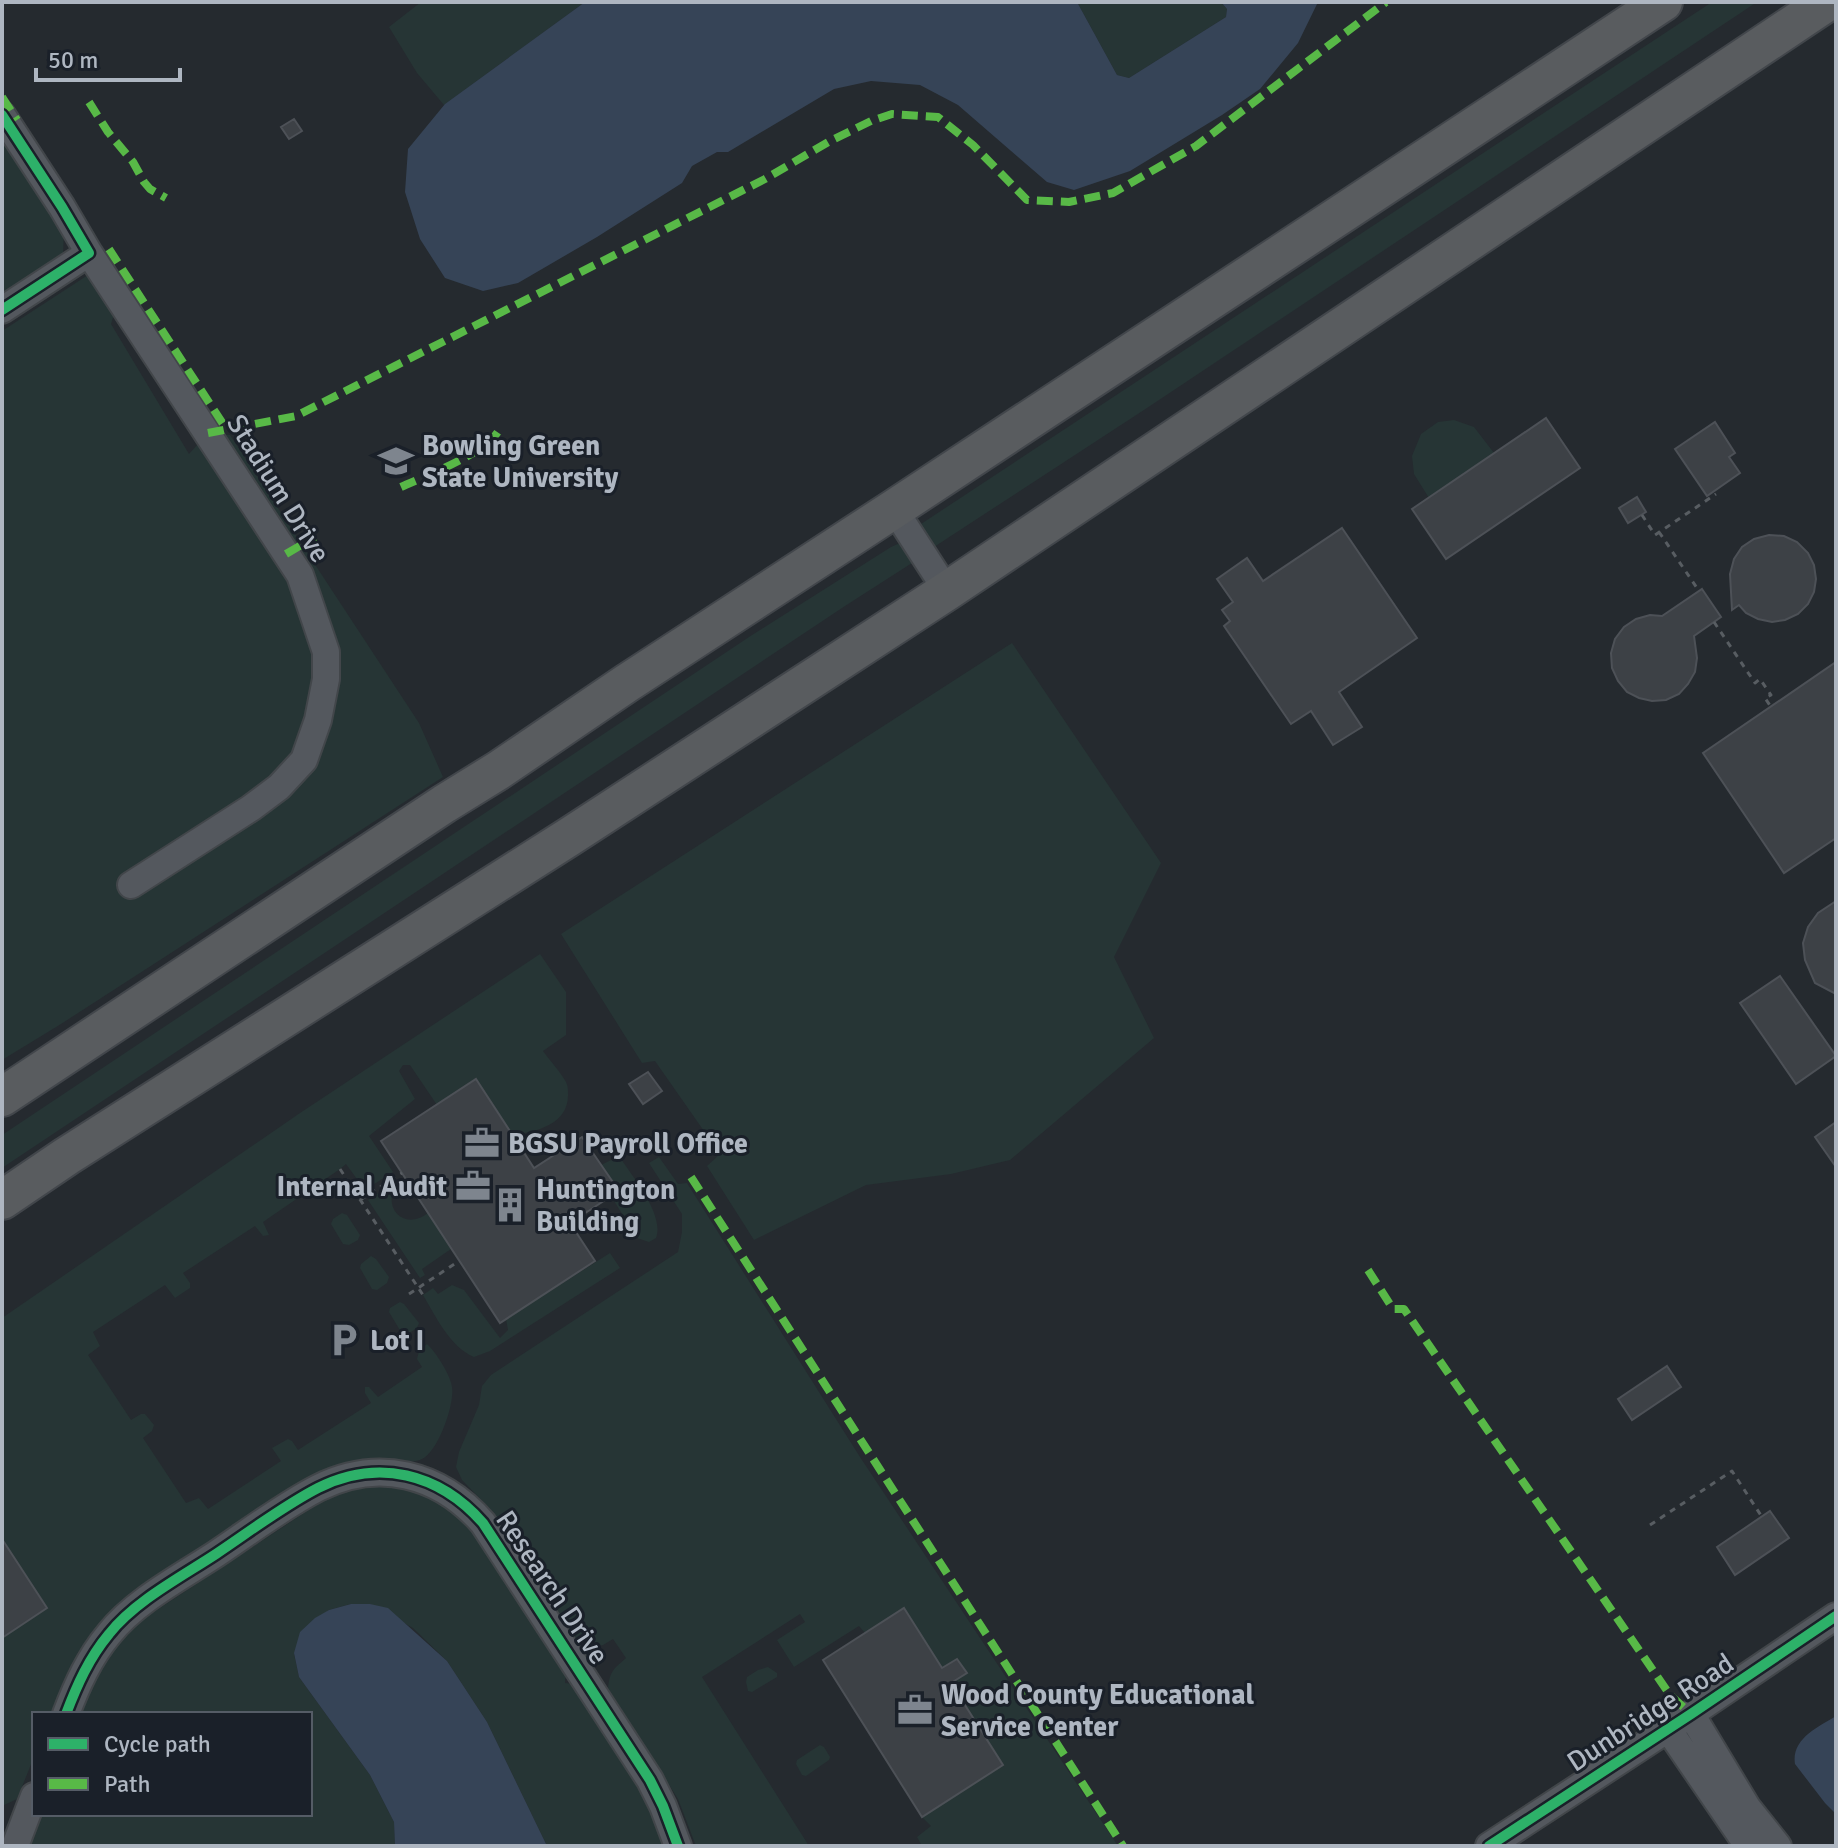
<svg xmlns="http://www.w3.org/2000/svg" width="1838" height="1848" font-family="Signika,sans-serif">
  <rect width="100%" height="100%" fill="#252a2f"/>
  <path fill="#263535" d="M421 2H585L444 105 417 73 389 27Z
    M1077 2H1221L1227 9 1226 17 1129 78 1117 75Z
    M1712 2H1757L1147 408 934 547 922 537 921 524Z
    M2 135 64 229 63 255 2 298Z
    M88 275 116 308 111 324 189 454 208 433 230 435 419 723 443 777 61 1024 2 1060V331Z
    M1454 420 1474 427 1494 453 1429 498 1414 474 1412 456 1421 434 1438 422Z
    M900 543 912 563 845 606 2 1168V1135L752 635 891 547Z
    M1012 643 1161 863 1114 957 1154 1038 1010 1160 951 1174 866 1185 754 1240 707 1166 720 1154 655 1061 642 1063 561 934Z
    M540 954 566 992V1035L543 1051C550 1061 560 1071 566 1082 568 1086 568 1090 568 1094 569 1124 537 1132 513 1135L476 1079 437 1105 410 1065H403L399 1071 415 1099 369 1136 393 1172 365 1190 346 1164 340 1169 263 1222 269 1235 263 1236 255 1226 183 1273 190 1283V1288L175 1298 165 1285 93 1332 100 1346 88 1355 131 1420 141 1414H145L154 1425 152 1431 143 1438 186 1503 199 1498 208 1509 281 1461 272 1448 288 1439 292 1441 298 1450 371 1403 365 1393V1387H369L378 1397 422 1367 417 1359 419 1351 427 1344C436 1352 451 1376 452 1387 455 1404 438 1452 422 1459 410 1465 397 1459 385 1459 363 1459 343 1465 324 1472L134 1594 107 1617 77 1654 52 1714H34V1757L17 1799 2 1806V1638L47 1608 2 1539V1318L300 1113Z
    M619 1156C632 1176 665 1215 656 1238L649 1242 637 1238 611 1196 618 1191 601 1165Z
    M659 1157 678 1184 687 1183 860 1457 1118 1846H922L917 1837 931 1826 922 1817 1003 1765 951 1683 966 1673 957 1659 942 1668 904 1608 865 1633 859 1626 794 1667 777 1640 805 1622 800 1614 702 1677 809 1846H696L678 1799 608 1688C610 1670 614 1669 626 1658L613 1639 603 1645 589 1648 575 1638 493 1512 462 1480 456 1467 459 1452 479 1405 482 1386 491 1375 678 1252 682 1232V1214L649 1163Z
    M388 1187H394C384 1212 406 1230 428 1213L451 1249 422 1269 425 1275 420 1278 368 1200Z
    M342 1213 347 1215 360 1235 358 1240 349 1245 343 1244 331 1224 333 1219Z
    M610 1253 620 1268 490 1351 474 1357C450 1347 436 1317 423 1295L433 1288 438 1294 452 1285 464 1290 500 1338 508 1330 506 1319Z
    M371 1256 376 1259 389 1277 387 1283 377 1290 372 1289 360 1268 361 1264Z
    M400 1302 404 1304 419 1323 417 1328 406 1335 401 1332 389 1312 390 1308Z
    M374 1482 415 1488 454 1510 487 1550 568 1675 565 1679V1683L573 1684 659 1818 666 1846H547L487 1722 447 1661 413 1628 370 1604H351L329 1610 294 1654 299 1677 370 1775 394 1822 395 1846H30L42 1814H310V1714H80L96 1674 115 1646 134 1625 336 1492Z
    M768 1667 777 1673V1677L752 1692 748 1691 746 1682 747 1677 758 1670Z
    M820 1745 824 1747 830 1757 829 1760 806 1776 802 1775 796 1764 797 1760Z"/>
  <path fill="#364457" d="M585 2H1077L1117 75 1129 78 1226 17 1227 9 1221 2H1318L1298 43 1260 89 1222 115 1130 171 1074 190 1047 182 958 105 920 85 871 81 834 89 728 152H717L692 166 682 183 597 237 518 283 483 291 445 278 420 239 405 192 408 149 445 104Z
    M351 1604H370L388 1608 447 1661 487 1722 547 1846H395L394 1822 370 1775 299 1677 294 1653 300 1632 315 1618 329 1610Z
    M1836 1716V1814L1825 1803 1795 1764C1791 1739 1818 1727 1836 1716Z"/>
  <path fill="#3d4146" stroke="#4d5157" stroke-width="2" d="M294 119 302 131 289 139 281 127Z
    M1546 418 1580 468 1446 559 1412 509Z
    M1715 422 1735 453 1729 457 1740 473 1707 496 1675 449Z
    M1637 497 1646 512 1628 523 1619 508Z
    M1342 528 1417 638 1339 692 1362 727 1333 745 1311 711 1291 724 1224 626 1230 621 1222 610 1233 602 1217 579 1247 558 1263 581Z
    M1769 535 1784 536 1797 542 1808 553 1814 565 1816 579 1814 592 1808 604 1798 614 1785 620 1772 622 1758 619 1746 613 1739 605 1732 610 1730 574 1734 559 1742 547 1754 539Z
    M1702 589 1721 617 1694 636 1697 658 1695 672 1688 684 1679 694 1666 700 1652 701 1639 698 1627 692 1618 681 1612 668 1611 653 1615 639 1624 627 1636 619 1650 615 1662 616Z
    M1836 662V838L1784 873 1703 753Z
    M1836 901V994L1815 983 1805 960 1803 943 1808 927 1818 913Z
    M1780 976 1836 1056 1796 1084 1740 1003Z
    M648 1072 662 1091 643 1104 629 1084Z
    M476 1079 534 1168 582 1137 619 1191 570 1223 595 1261 500 1323 381 1141Z
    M1836 1122V1167L1815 1137Z
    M1667 1366 1681 1387 1632 1420 1618 1399Z
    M1770 1511 1789 1538 1735 1575 1717 1547Z
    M2 1539 47 1608 2 1638Z
    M904 1608 942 1668 957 1659 967 1673 951 1683 1003 1765 922 1817 823 1660Z"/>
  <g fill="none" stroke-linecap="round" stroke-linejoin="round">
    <g stroke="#42464a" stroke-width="30">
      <path id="minor" d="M2 115 62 207 89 253 2 310
        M89 253 300 575 326 652V679L318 720 304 760 279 787 251 808 131 885
        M894 509 947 591
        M66 1714C77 1685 89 1658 109 1634 135 1601 181 1577 216 1554 249 1532 283 1506 318 1488 378 1458 439 1473 483 1523L650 1780 663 1806 678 1846
        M1691 1714 1747 1807 1778 1846
        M1668 1729 1748 1846
        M15 1846 34 1796
        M1489 1846 1691 1714 1836 1616"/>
    </g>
    <g stroke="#42464b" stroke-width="42">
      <path id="highway" d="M2 1097 444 804 499 770 627 683 894 509 1663 2
        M2 1200 67 1156 569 837 947 591 1827 2"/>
    </g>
    <path stroke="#585d62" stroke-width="3" stroke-dasharray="6 6" stroke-linecap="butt" d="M1642 515 1655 535 1716 494
      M1659 532 1699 591
      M1714 622 1755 683 1760 679 1771 695 1765 698 1771 707
      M340 1169 423 1295
      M360 1200 402 1173
      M409 1294 459 1261
      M1650 1525 1732 1471 1762 1517"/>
    <use href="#minor" stroke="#54585e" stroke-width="26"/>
    <use href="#highway" stroke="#595c5f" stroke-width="38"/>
    <path stroke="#58b947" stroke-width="8" stroke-dasharray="16 8" stroke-linecap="butt" d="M2 97 17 120
      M89 102 108 132 133 162 144 182 150 189 166 198
      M109 249 227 430
      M208 433 296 416 765 179 830 141 871 121 892 114 938 117 973 145 1027 200 1069 202 1113 193 1196 146 1386 2
      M401 487C425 476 490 452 500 428
      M286 554 315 537
      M691 1177 1123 1846
      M1368 1270 1393 1309H1404L1670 1695 1691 1714"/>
    <g stroke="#1a2029" stroke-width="15">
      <path id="cycleway" d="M2 115 62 207 89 253 2 310
        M66 1714C77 1685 89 1658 109 1634 135 1601 181 1577 216 1554 249 1532 283 1506 318 1488 378 1458 439 1473 483 1523L650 1780 663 1806 678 1846
        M1489 1846 1691 1714 1836 1616"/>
    </g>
    <use href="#cycleway" stroke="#2db169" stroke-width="10"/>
  </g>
  <defs>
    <g id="university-bare" transform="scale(2.76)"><path d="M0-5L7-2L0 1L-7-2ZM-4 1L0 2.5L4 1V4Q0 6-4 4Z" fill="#7e858e" stroke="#1a2029" stroke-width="2.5" paint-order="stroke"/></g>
    <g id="office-bare" transform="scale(2.76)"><path d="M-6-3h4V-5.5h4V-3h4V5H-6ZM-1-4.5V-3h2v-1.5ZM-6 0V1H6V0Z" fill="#7e858e" stroke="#1a2029" stroke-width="2.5" paint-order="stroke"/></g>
    <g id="building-bare" transform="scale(2.76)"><path d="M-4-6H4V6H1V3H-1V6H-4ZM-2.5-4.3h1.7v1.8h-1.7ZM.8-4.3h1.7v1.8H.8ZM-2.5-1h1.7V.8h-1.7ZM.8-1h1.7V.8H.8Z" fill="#7e858e" stroke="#1a2029" stroke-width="2.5" paint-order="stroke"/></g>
    <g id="parking-bare" transform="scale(2.76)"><path d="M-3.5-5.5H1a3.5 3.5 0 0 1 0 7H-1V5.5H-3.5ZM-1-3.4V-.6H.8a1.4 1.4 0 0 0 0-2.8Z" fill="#7e858e" stroke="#1a2029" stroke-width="2.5" paint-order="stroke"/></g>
  </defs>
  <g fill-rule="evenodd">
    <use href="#university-bare" x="396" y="461"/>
    <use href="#office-bare" x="482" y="1143"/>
    <use href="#office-bare" x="473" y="1186"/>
    <use href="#building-bare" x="510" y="1205"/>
    <use href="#parking-bare" x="344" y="1340"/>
    <use href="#office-bare" x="915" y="1710"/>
  </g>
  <g text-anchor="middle" stroke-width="6" stroke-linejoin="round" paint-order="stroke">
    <g font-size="28" font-weight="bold" fill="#aeb6c1" stroke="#1a2029" text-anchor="start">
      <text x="422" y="455">Bowling Green<tspan x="422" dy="32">State University</tspan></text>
      <text x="508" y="1153">BGSU Payroll Office</text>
      <text x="447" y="1196" text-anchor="end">Internal Audit</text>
      <text x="536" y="1199">Huntington<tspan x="536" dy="32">Building</tspan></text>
      <text x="370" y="1350">Lot I</text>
      <text x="941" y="1704">Wood County Educational<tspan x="941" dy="32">Service Center</tspan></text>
    </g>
    <g font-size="28" fill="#aeb6c1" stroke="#1a2029">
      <text transform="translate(279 488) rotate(58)" y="10">Stadium Drive</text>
      <text transform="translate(553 1587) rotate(56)" y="10">Research Drive</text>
      <text transform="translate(1650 1712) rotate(-33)" y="10">Dunbridge Road</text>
    </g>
  </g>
  <rect width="1838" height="1848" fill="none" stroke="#aeb6c1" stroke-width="8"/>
  <rect x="32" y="1712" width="280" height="104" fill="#1a2029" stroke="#555c66" stroke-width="2"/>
  <rect x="48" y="1738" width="40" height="12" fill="#2db169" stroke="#555c66" stroke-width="2"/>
  <text x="104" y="1752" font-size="24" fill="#aeb6c1">Cycle path</text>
  <rect x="48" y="1778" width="40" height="12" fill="#58b947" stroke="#555c66" stroke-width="2"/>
  <text x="104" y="1792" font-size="24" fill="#aeb6c1">Path</text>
  <path d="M36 68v12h144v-12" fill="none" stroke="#aeb6c1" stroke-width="4"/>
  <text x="48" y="68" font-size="24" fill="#aeb6c1" stroke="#1a2029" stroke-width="6" paint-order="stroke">50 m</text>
</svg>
